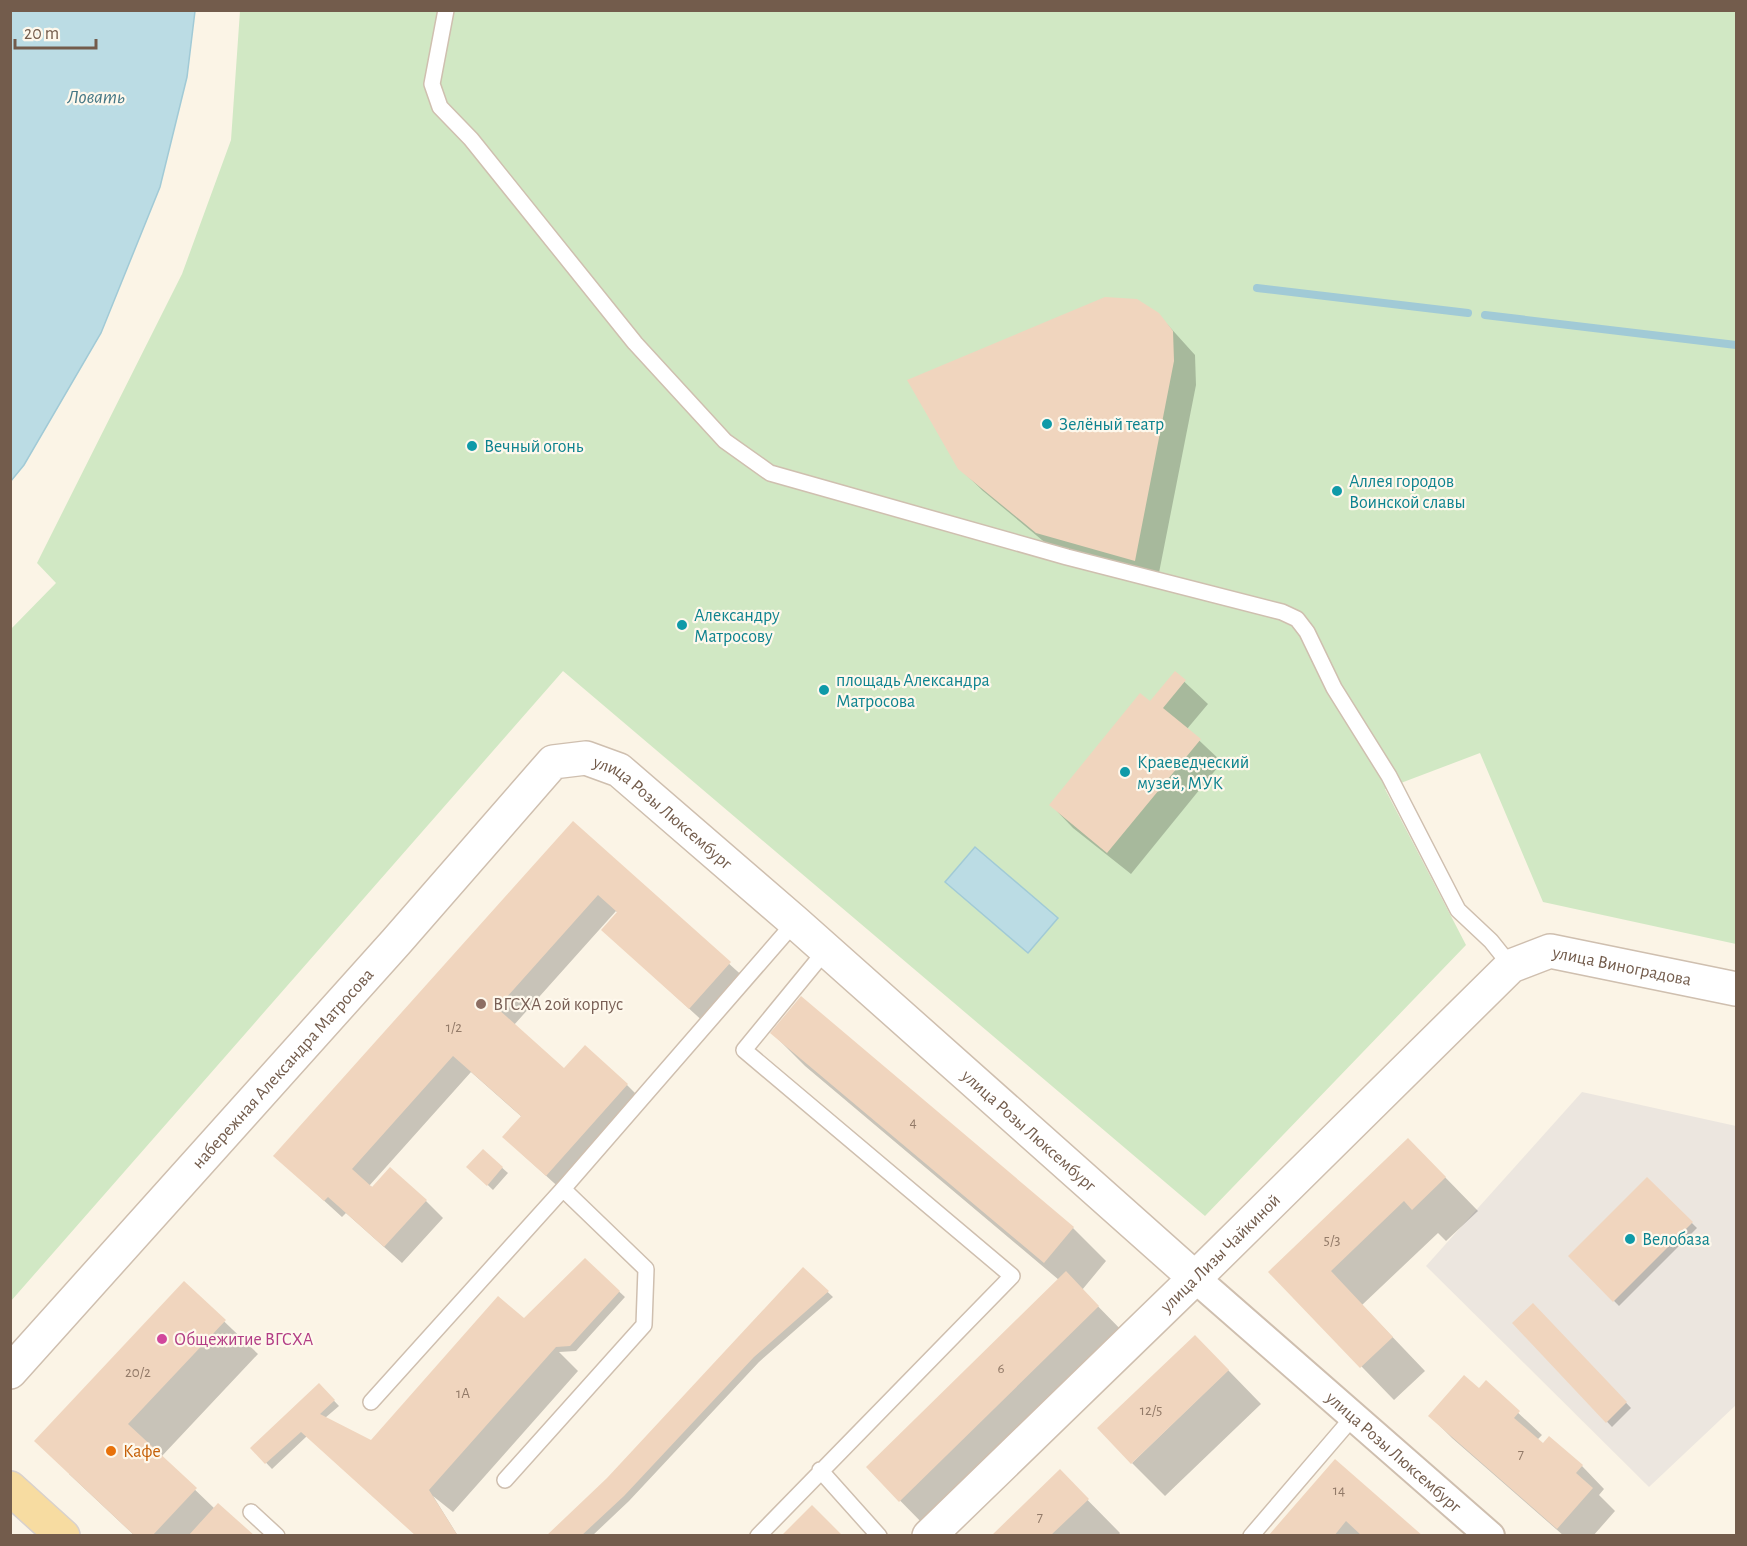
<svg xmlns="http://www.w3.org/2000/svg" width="1747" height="1546" font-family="'Alegreya Sans',sans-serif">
  <rect width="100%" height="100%" fill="#fbf4e6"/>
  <path fill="#ece6df" d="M1582 1092 1736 1126V1405L1649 1487 1426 1266Z"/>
  <path fill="#d1e8c4" d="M240 11H1736V944L1543 902 1480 753 1385 789 1466 945 1205 1216 563 671 11 1301V629L56 583 37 563 182 274 231 140Z"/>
  <path fill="#bbdce4" stroke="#a1cad6" stroke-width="1.5" d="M11 10 195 11 187 77 160 187 101 333 24 465 11 481Z
    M975 847 1058 918 1028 953 945 882Z"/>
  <path fill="#0003" d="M1158 314 1195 355 1196 385 1157 583 1060 555 983 491 959 468Z
    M1175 673 1208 704 1187 729 1222 762 1131 874 1073 828 1051 805 1150 704Z
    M573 823 747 980 707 1025 603 930 618 913 616 911 514 1025 564 1070 627 1085 644 1102 564 1192 522 1154V1117L471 1072 369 1186 426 1201 443 1218 402 1263 346 1213 342 1217 275 1156Z
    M801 998 1073 1228 1106 1261 1082 1290 1131 1340 933 1534 868 1468 1059 1280 805 1066 772 1033Z
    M483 1151 508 1173 493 1190 469 1167Z
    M1441 1173 1478 1211 1446 1241 1438 1233 1362 1305 1425 1371 1394 1400 1270 1272Z
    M1647 1179 1697 1228 1619 1306 1570 1256Z
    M585 1260 625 1297 576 1351 559 1352 578 1371 453 1512 433 1496 458 1536H417L307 1436 272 1469 252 1448 319 1385 339 1406 325 1418 371 1441 524 1320Z
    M803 1269 833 1297 759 1362 629 1501 592 1536H548L608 1479Z
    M184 1283 258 1354 161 1457 215 1509 252 1536H135L69 1474Z
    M1533 1305 1631 1408 1612 1427 1514 1323Z
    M1228 1370 1261 1404 1165 1496 1132 1463Z
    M1486 1383 1542 1435 1537 1440 1582 1466 1604 1489 1599 1495 1615 1511 1593 1536H1564L1452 1438 1430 1416 1479 1390Z
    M1335 1461 1421 1536H1270Z
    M1060 1472 1120 1533 1118 1536H993Z"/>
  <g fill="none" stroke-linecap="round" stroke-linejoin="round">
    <path stroke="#a1cad6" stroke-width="8" d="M1257 288 1468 313
      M1485 315 1736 345"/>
  </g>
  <path fill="#f0d5be" d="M1105 297 1137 299 1159 313 1173 331 1174 361 1135 561 1036 533 958 469 907 380Z
    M1175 671 1186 680 1163 708 1201 739 1107 853 1049 805 1140 693 1150 701Z
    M573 821 731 962 689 1009 601 930 617 912 598 895 497 1008 564 1068 585 1045 628 1084 546 1176 502 1137 521 1116 453 1056 352 1169 372 1187 390 1167 427 1200 384 1247 328 1197 324 1201 273 1156Z
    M801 996 1074 1227 1044 1263 770 1033Z
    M1408 1138 1446 1177 1412 1210 1404 1201 1331 1271 1393 1337 1360 1368 1268 1272Z
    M483 1149 503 1167 487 1186 466 1167Z
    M1647 1177 1693 1222 1613 1302 1568 1256Z
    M585 1258 620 1291 570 1346 556 1347 429 1490 458 1536H416L301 1432 265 1464 250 1448 319 1383 335 1400 320 1414 371 1440 498 1296 524 1318Z
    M803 1267 829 1291 754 1357 624 1496 581 1536H546L607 1478Z
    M1066 1271 1099 1306 899 1502 866 1467Z
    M184 1281 226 1320 128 1424 197 1488 152 1536H135L34 1441Z
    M1533 1303 1627 1402 1606 1423 1512 1323Z
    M1195 1335 1229 1370 1131 1464 1097 1428Z
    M1464 1375 1479 1388 1486 1380 1520 1411 1514 1418 1543 1443 1549 1436 1583 1465 1576 1473 1593 1488 1557 1529 1428 1416Z
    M1335 1459 1423 1536H1362L1346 1521 1334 1536H1268Z
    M1060 1469 1089 1499 1050 1536H991Z
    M218 1503 255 1536H188Z
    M812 1505 843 1536H781Z"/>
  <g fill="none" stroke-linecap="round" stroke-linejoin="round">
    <g stroke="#cfbfaf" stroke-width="18">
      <path id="service" d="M446 10 432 84 440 107 471 139 635 343 725 441 770 473 1067 557 1282 612 1297 619 1307 632 1334 688 1389 776 1458 910 1491 941 1511 966
        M371 1402 563 1189 795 922
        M820 1470 879 1536
        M505 1480 644 1325 646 1269 563 1189
        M251 1512 277 1536
        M758 1536 1012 1276 744 1050 826 950
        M1251 1536 1353 1417"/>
    </g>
    <g stroke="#cfbfaf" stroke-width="32">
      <g id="minor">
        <path id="s1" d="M1195 1278 1490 1536"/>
      </g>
    </g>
    <g stroke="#cfbfaf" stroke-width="36">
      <g id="tertiary">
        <path id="s2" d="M10 1372 396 942 553 762 586 758 619 770 795 922 1195 1278"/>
        <path id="s3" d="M929 1536 1195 1278 1511 966 1550 951 1736 989"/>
      </g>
    </g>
    <g stroke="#d8d1cd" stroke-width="36">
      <path id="primary" d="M10 1488 63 1536"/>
    </g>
    <use href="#service" stroke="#fff" stroke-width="15"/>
    <use href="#minor" stroke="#fff" stroke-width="28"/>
    <use href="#tertiary" stroke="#fff" stroke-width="33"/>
    <use href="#primary" stroke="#f7dca1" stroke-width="33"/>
  </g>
  <g fill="#0f9aa8" stroke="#fef8ec" stroke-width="2">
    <circle cx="1047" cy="424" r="6"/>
    <circle cx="472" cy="446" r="6"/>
    <circle cx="1337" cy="491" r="6"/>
    <circle cx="682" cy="625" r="6"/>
    <circle cx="824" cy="690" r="6"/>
    <circle cx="1125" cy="772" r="6"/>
    <circle cx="1630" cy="1239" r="6"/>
  </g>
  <circle fill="#8d6e63" stroke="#fef8ec" stroke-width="2" cx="481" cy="1004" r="6"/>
  <circle fill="#d1479c" stroke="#fef8ec" stroke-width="2" cx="162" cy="1339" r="6"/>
  <circle fill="#e8710a" stroke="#fef8ec" stroke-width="2" cx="111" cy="1451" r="6"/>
  <g text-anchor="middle" stroke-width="4.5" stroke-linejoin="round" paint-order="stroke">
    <g font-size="15" fill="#927a68">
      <text x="454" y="1032">1/2</text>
      <text x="913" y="1127">4</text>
      <text x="1332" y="1245">5/3</text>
      <text x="1001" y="1373">6</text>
      <text x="138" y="1377">20/2</text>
      <text x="463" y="1398">1А</text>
      <text x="1151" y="1415">12/5</text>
      <text x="1521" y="1459">7</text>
      <text x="1339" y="1495">14</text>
      <text x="1040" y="1522">7</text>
    </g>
    <g font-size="18" fill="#0d838f" stroke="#fef8ec" text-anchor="start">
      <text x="1059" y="430">Зелёный театр</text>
      <text x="484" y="452">Вечный огонь</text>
      <text x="1349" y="487">Аллея городов<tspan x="1349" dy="21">Воинской славы</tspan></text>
      <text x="694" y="621">Александру<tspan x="694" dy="21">Матросову</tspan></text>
      <text x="836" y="686">площадь Александра<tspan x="836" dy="21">Матросова</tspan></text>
      <text x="1137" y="768">Краеведческий<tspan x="1137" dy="21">музей, МУК</tspan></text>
      <text x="1642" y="1245">Велобаза</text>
    </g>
    <g font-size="18" fill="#735c4c" stroke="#fef8ec">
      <text dy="6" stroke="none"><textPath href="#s2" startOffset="945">улица Розы Люксембург</textPath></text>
      <text dy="6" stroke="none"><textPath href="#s3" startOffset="930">улица Виноградова</textPath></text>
      <text dy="6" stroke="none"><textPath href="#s2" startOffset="408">набережная Александра Матросова</textPath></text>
      <text dy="6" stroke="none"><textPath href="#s2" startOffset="1431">улица Розы Люксембург</textPath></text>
      <text dy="6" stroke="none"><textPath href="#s3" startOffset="406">улица Лизы Чайкиной</textPath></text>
      <text dy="6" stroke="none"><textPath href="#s1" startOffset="264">улица Розы Люксембург</textPath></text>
    </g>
    <g font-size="18" fill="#785e54" stroke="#fef8ec" text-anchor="start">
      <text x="493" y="1010">ВГСХА 2ой корпус</text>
    </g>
    <g font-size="18" fill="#b23c85" stroke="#fef8ec" text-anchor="start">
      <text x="174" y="1345">Общежитие ВГСХА</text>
    </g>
    <g font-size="18" fill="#c56008" stroke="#fef8ec" text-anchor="start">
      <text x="123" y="1457">Кафе</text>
    </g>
    <g font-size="20" font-style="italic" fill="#467886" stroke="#fef8ec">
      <text x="96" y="103">Ловать</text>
    </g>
  </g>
  <rect width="1747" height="1546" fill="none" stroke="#735c4c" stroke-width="24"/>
  <path d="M15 39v9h81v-9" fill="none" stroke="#735c4c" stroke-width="3"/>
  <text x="24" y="39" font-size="18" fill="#735c4c" stroke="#fef8ec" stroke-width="4.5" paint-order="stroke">20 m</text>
</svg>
